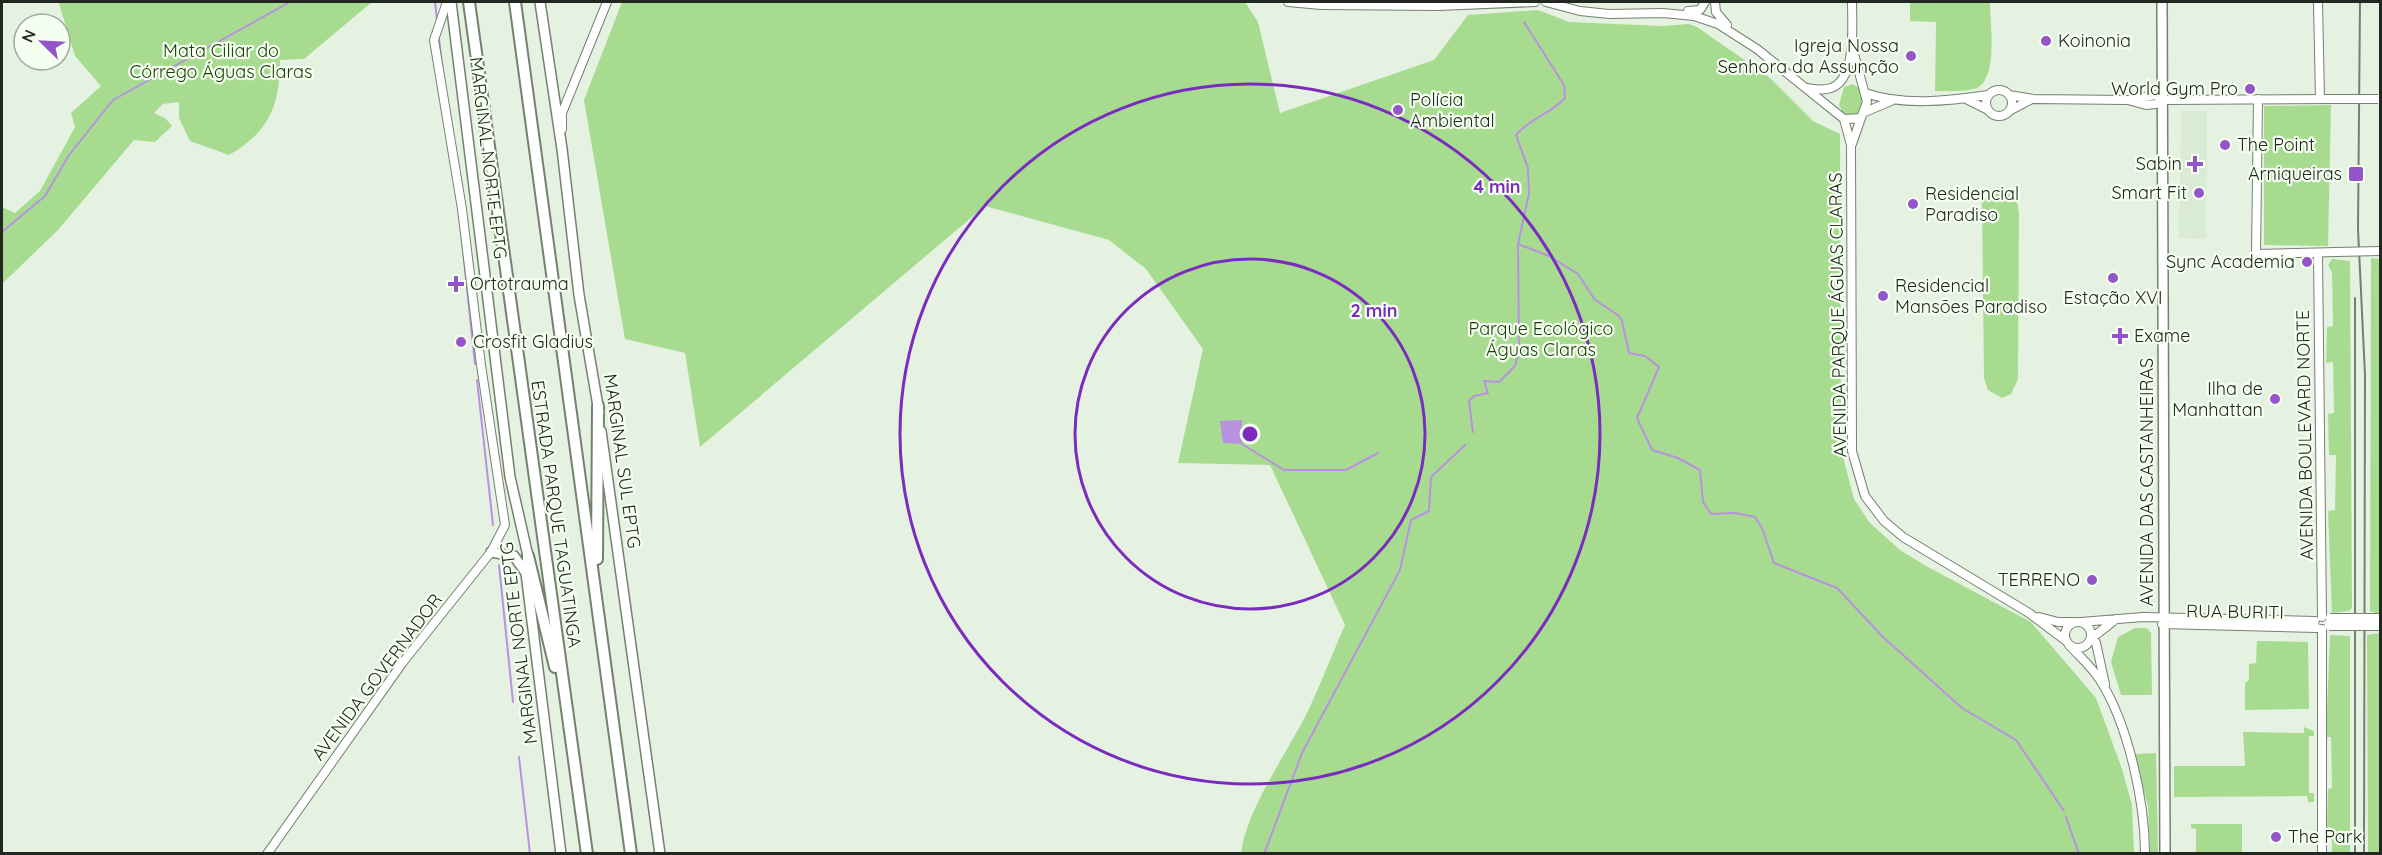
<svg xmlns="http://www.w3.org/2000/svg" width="2382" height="855" font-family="Quicksand,sans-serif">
  <rect width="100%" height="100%" fill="#e6f2e1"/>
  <path fill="#d9ebd2" d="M2181 111H2207L2206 239 2179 238Z"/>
  <path fill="#a7dc90" d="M62 2H372L304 59 280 60C280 106 269 132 229 155L190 141 179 118V102L163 104 154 113 165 118 172 126 155 142 134 140 58 230 2 284V207L15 213 40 191 75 127 71 113 101 86 75 56 59 4Z
    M622 2H1245L1258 22 1280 113 1434 60 1468 15 1538 10 1569 22 1663 26 1689 24 1697 27 1769 77 1813 121 1840 134 1841 449 1854 499 1870 523 1900 550 1926 566 2031 622 2096 698 2122 769 2132 805 2134 853H1241C1246 810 1287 753 1307 713 1321 684 1332 654 1345 625L1270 465 1178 463 1203 349 1146 269 1109 240 985 206 700 447 685 353 625 339 584 100Z
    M1910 2H1990C1990 22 1999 83 1974 89 1962 92 1947 91 1935 91L1936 22 1910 21Z
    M1853 84 1860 89 1864 99 1857 116 1843 113 1839 105 1844 87Z
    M2331 105 2328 246 2264 245V106Z
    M1999 187C2015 191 2017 197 2019 213L2018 379 2011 394 2002 398 1988 390 1984 378 1982 203 1989 192Z
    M2371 258 2380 259V615L2370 611Z
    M2332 259 2350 261 2352 608 2349 611 2332 613 2328 511 2335 510 2336 455H2329L2328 414 2334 413 2333 362 2326 363 2327 327 2333 326 2332 272 2328 265Z
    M2135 628H2147L2151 633 2152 695H2121L2111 662 2118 637Z
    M2380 633V853H2368L2367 635Z
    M2330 635 2350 636V853H2332V831H2327L2328 789 2332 788 2331 737H2326Z
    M2257 641 2308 642 2309 709 2245 710V683L2249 680V664L2256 663Z
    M2304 727 2314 731V736H2309V793H2314V802H2308L2307 796 2174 797V766H2245L2243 732 2304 733Z
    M2156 753 2158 853H2150L2148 806 2134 754Z
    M2191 824H2242V853H2196V829L2191 828Z"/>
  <path fill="#b991e1" d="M1242 420V444L1223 443 1220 421Z"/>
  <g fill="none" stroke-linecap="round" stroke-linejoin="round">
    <path stroke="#b991e1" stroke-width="2" d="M435 2 437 20
      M1524 22 1564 85 1565 98C1551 114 1530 118 1516 135L1528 168 1529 194 1518 244 1549 256 1578 274 1595 300 1618 315 1622 321 1629 353 1645 356 1659 367 1637 418 1652 450 1678 458 1700 470 1703 502 1711 514 1735 513 1755 517 1762 528 1774 563 1837 588 1883 637 1962 708 2016 740 2064 811
      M439 39 443 72
      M460 222 475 364
      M2 232 45 196 69 155 113 100 290 2
      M477 380 493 525
      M1473 432 1469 401 1474 396 1488 393 1484 381 1499 382 1515 366 1519 351 1518 244
      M1242 444 1284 470H1346L1378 453
      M499 565 513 702
      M519 757 530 854
      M2066 817 2079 854
      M1264 854 1302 753 1400 570 1411 520 1429 511 1431 477 1465 445"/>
    <g stroke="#758070" stroke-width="10">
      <path id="tertiary" d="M1288 2 1321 5 1438 6 1535 2
        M1546 2 1580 11 1609 14 1663 13 1694 16 1718 24 1757 49 1844 119 1851 145 1852 451 1865 496 1884 521 1903 537 2029 613 2065 640
        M1715 2 1716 12 1727 25
        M2318 2 2320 98
        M1688 11 1700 10 1705 2
        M1807 88C1814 89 1824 91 1831 88 1857 79 1852 24 1852 2
        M1986 103a13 13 0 1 1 26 0a13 13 0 1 1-26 0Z
        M1865 93C1903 106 1949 101 1988 95
        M2009 95 2033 99 2128 100 2146 105 2156 104 2164 100
        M1966 99 1988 110
        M2258 99 2256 254 2337 252
        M2128 100 2155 95 2164 100 2336 99
        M2009 111 2032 99
        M1865 112 1891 101
        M1844 119 1861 118 1867 102 1853 50
        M562 129V113L607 2
        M1852 144 1861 118
        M2318 253 2322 617
        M2039 617 2058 622H2073
        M2065 635a13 13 0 1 1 26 0a13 13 0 1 1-26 0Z
        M2081 622 2143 617 2315 621
        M2162 624 2317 628
        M2091 635 2097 634 2116 619
        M2091 636 2096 643 2105 684
        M2069 645C2079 656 2092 667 2100 680 2128 724 2145 801 2145 854
        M267 854 403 662 491 552 505 525 481 365 462 209 434 40 447 2
        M2322 854V629"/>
    </g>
    <g stroke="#758070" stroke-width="12">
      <path id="secondary" d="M2162 2 2165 854"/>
    </g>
    <g stroke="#758070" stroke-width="12">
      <path id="primary" d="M451 2 510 477 528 556 526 573 561 854
        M540 2 562 149 579 295 599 412
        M601 431 660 854
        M491 552 514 556 526 573"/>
    </g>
    <g stroke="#758070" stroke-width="14">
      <path id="motorway" d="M469 2 587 854
        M515 2 631 854
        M528 556 555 667
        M597 559 598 406"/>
    </g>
    <use href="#tertiary" stroke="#fff" stroke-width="8"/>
    <use href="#secondary" stroke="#fff" stroke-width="9"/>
    <use href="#primary" stroke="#fff" stroke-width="9"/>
    <use href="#motorway" stroke="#fff" stroke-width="10"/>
    <path stroke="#767e73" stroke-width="2" d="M2360 2 2358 229 2365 375 2364 854
      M2355 854V298"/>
    <g stroke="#758070" stroke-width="10" stroke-linecap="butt">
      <path id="tertiary-bridge" d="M2336 99H2378
        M2337 252 2380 251
        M2330 618H2380
        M2329 626H2380"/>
    </g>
    <use href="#tertiary-bridge" stroke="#fff" stroke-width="8"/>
  </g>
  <g fill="none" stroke="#7b2cbf" stroke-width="3">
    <circle cx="1250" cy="434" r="175"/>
    <circle cx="1250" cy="434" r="350"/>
  </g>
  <g fill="#9454ca" stroke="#f5fff0" stroke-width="2">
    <circle cx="2046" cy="41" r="6"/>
    <circle cx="1911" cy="56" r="6"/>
    <circle cx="2250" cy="89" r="6"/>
    <circle cx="1398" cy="110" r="6"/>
    <circle cx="2225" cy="145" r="6"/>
    <path d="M2192 155h6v6h6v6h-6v6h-6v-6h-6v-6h6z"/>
    <rect x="2348" y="166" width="16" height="16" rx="3"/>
    <circle cx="2199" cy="193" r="6"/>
    <circle cx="1913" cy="204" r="6"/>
    <circle cx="2307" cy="262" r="6"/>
    <circle cx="2113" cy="278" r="6"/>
    <path d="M453 275h6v6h6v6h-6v6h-6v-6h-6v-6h6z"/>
    <circle cx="1883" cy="296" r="6"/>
    <path d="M2117 327h6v6h6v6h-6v6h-6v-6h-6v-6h6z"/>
    <circle cx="461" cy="342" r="6"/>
    <circle cx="2275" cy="399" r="6"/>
    <circle cx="2092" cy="580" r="6"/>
    <circle cx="2276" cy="837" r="6"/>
  </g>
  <g text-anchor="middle" stroke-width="4.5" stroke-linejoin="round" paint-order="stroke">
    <g font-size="18" fill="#222721" stroke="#f5fff0" text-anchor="start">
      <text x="2058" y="47">Koinonia</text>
      <text x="1899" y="52" text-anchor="end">Igreja Nossa<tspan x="1899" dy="21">Senhora da Assunção</tspan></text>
      <text x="2238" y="95" text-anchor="end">World Gym Pro</text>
      <text x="1410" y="106">Polícia<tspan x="1410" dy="21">Ambiental</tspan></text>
      <text x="2237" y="151">The Point</text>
      <text x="2182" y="170" text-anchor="end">Sabin</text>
      <text x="2342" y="180" text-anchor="end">Arniqueiras</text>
      <text x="2187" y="199" text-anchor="end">Smart Fit</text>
      <text x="1925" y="200">Residencial<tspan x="1925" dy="21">Paradiso</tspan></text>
      <text x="2295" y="268" text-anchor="end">Sync Academia</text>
      <text x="470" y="290">Ortotrauma</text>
      <text x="1895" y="292">Residencial<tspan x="1895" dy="21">Mansões Paradiso</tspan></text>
      <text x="2113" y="304" text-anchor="middle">Estação XVI</text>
      <text x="2134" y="342">Exame</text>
      <text x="473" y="348">Crosfit Gladius</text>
      <text x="2263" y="395" text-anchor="end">Ilha de<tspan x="2263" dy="21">Manhattan</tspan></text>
      <text x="2080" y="586" text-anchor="end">TERRENO</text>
      <text x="2288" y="843">The Park</text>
    </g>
    <g font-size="18" fill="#193c04" stroke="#f5fff0">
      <text x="221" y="57">Mata Ciliar do<tspan x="221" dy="21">Córrego Águas Claras</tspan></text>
      <text x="1541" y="335">Parque Ecológico<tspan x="1541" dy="21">Águas Claras</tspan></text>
    </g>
    <g font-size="18" fill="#222721" stroke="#f5fff0">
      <text transform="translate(488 158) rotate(83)" y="6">MARGINAL NORTE EPTG</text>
      <text transform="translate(1838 315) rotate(-91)" y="6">AVENIDA PARQUE ÁGUAS CLARAS</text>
      <text transform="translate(2305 435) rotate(-91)" y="6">AVENIDA BOULEVARD NORTE</text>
      <text transform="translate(622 461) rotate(82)" y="6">MARGINAL SUL EPTG</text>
      <text transform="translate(2147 482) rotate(-90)" y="6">AVENIDA DAS CASTANHEIRAS</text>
      <text transform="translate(556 514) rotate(82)" y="6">ESTRADA PARQUE TAGUATINGA</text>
      <text transform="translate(2235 612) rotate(1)" y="6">RUA BURITI</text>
      <text transform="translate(519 643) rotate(-97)" y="6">MARGINAL NORTE EPTG</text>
      <text transform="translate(377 677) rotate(-53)" y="6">AVENIDA GOVERNADOR</text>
    </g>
  </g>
  <circle cx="1250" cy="434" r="9" fill="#7b2cbf" stroke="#f5fff0" stroke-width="3"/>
  <g font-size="18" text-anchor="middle" font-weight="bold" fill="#7b2cbf" stroke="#f5fff0" stroke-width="4.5" stroke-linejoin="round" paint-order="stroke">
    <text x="1497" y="193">4 min</text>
    <text x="1374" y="317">2 min</text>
  </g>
  <rect width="2382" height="855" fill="none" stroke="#222721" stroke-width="6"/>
  <g transform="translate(42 42) rotate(294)"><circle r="28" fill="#f5fff0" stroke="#a1a99d" stroke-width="1.5"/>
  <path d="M0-4.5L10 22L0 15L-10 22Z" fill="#9454ca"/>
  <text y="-9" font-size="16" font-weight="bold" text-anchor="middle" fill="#222721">N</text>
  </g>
</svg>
